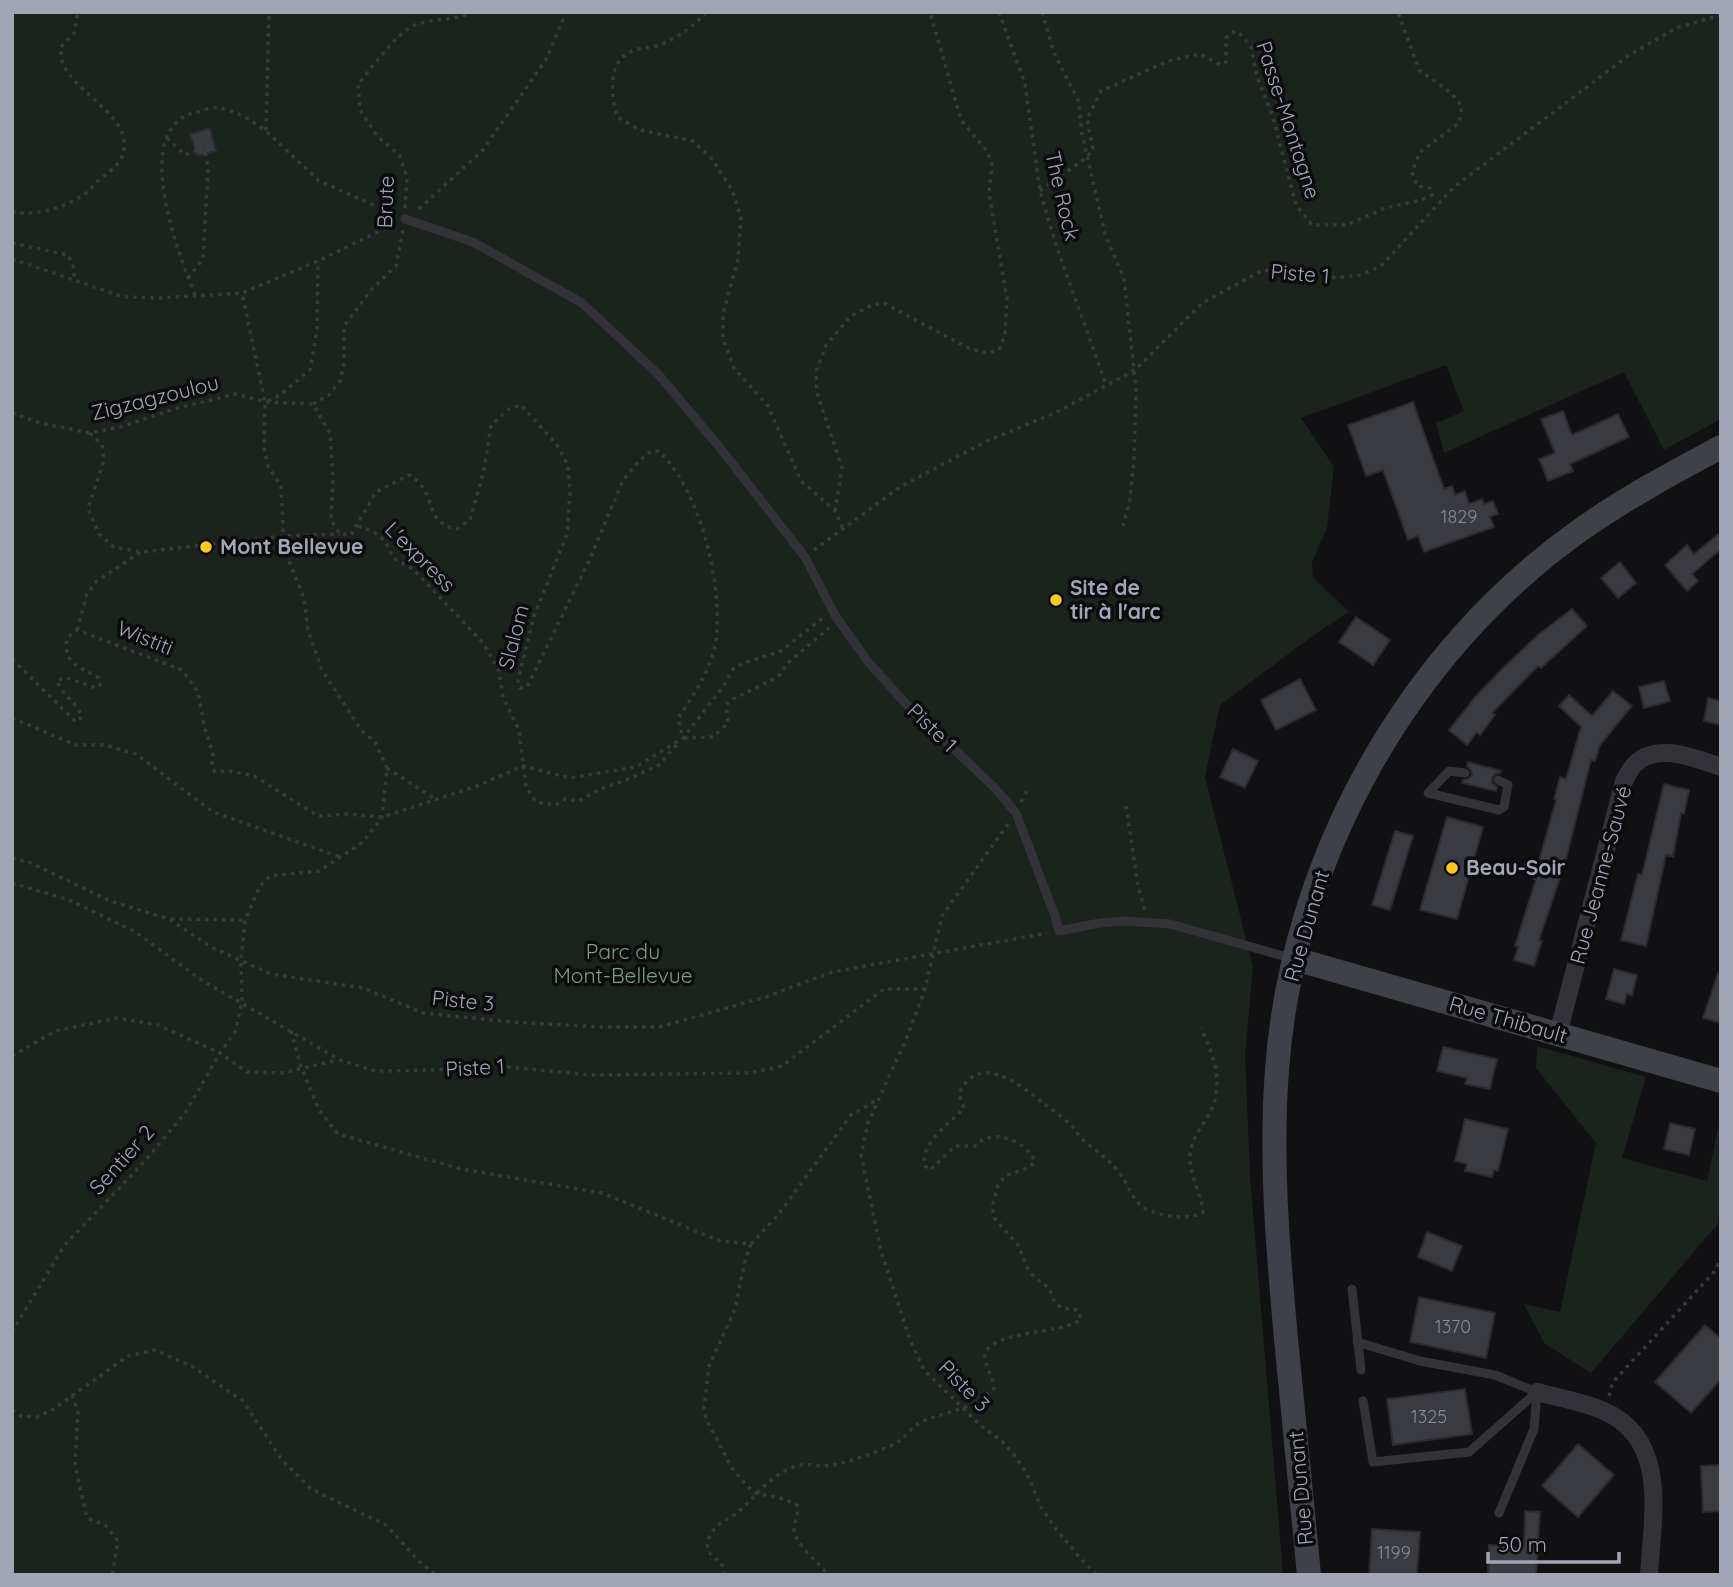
<svg xmlns="http://www.w3.org/2000/svg" width="1733" height="1587" font-family="Quicksand,sans-serif">
  <rect width="100%" height="100%" fill="#111113"/>
  <path fill="#1b231d" d="M12 12H1721V419L1664 450 1624 372 1444 453 1436 423 1464 411 1446 365 1301 418 1334 467 1327 528 1312 562 1313 577 1349 612 1311 637 1220 705 1205 777 1253 967 1245 1055 1250 1176 1283 1575H12Z
    M1537 1046 1646 1077 1622 1158 1707 1181 1721 1115V1220L1591 1373 1544 1343 1524 1304 1560 1312 1596 1143 1536 1068Z"/>
  <path fill="#3a3b41" stroke="#2b2b2f" stroke-width="2" d="M210 128 216 151 197 156 190 134Z
    M1413 402 1444 489 1452 486 1455 495 1465 491 1469 504 1482 499 1484 504 1493 501 1498 514 1490 517 1494 527 1424 552 1418 536 1408 540 1383 470 1366 476 1348 425Z
    M1563 411 1572 435 1618 414 1629 437 1570 464 1573 471 1548 481 1539 459 1555 453 1541 419Z
    M1721 532V549L1692 574 1698 581 1687 591 1665 565 1687 545 1694 554Z
    M1620 562 1636 583 1618 598 1601 578Z
    M1572 609 1587 626 1541 668 1538 666 1492 713 1495 715 1480 735 1477 732 1467 745 1449 730 1476 696 1504 667 1539 634Z
    M1356 617 1390 640 1373 665 1339 642Z
    M1300 679 1316 710 1276 730 1261 700Z
    M1664 681 1670 701 1644 708 1639 687Z
    M1613 691 1632 706 1600 745 1595 761 1591 760 1565 863 1539 940 1542 941 1534 966 1514 960 1518 947 1515 946 1536 879H1534L1556 800 1554 799 1560 777 1566 779 1581 727 1559 706 1569 695 1592 716Z
    M1708 698 1721 701V725L1704 721Z
    M1233 749 1258 761 1245 788 1220 777Z
    M1468 762 1501 771 1500 773 1495 774 1492 778V783L1497 787 1496 791 1462 783 1463 780 1468 779 1472 775 1471 770 1467 766Z
    M1664 784 1689 790 1684 814 1681 813 1673 857 1666 855 1646 946 1621 940 1638 874 1642 875Z
    M1447 817 1483 827 1457 919 1420 910Z
    M1395 831 1413 836 1390 910 1372 905Z
    M1614 969 1637 975 1632 996 1627 994 1624 1004 1606 999Z
    M1718 973 1721 974V1023L1703 1018Z
    M1443 1047 1497 1059 1490 1089 1465 1084 1467 1078 1437 1071Z
    M1465 1119 1508 1129 1498 1171 1494 1170 1492 1177 1465 1171 1467 1164 1455 1161Z
    M1670 1123 1695 1129 1689 1155 1664 1149Z
    M1427 1232 1462 1246 1452 1271 1418 1257Z
    M1419 1297 1495 1313 1486 1358 1410 1342Z
    M1705 1325 1721 1339V1379L1691 1413 1655 1382Z
    M1465 1389 1472 1434 1393 1445 1387 1399Z
    M1578 1444 1614 1475 1578 1517 1542 1486Z
    M1721 1465V1511L1703 1512 1701 1466Z
    M1525 1511 1540 1512 1536 1575H1488L1489 1545 1524 1547Z
    M1372 1529 1420 1532 1417 1575H1369Z"/>
  <g fill="none" stroke-linecap="round" stroke-linejoin="round">
    <path stroke="#37393f" stroke-width="3.5" stroke-dasharray="3.5 5" stroke-linecap="butt" d="M706 12C693 27 680 36 662 44 652 48 640 47 630 52 606 64 612 96 617 117L640 130 693 141 712 159 732 190 741 218 738 259 723 314V339L734 368 768 406 801 481 835 511 843 529
      M999 12 1025 84 1040 191 1056 245 1106 384
      M1042 12 1054 53 1078 100 1082 134 1105 234 1124 279 1136 389 1134 458 1130 499 1123 526
      M267 132 319 181 394 214
      M167 138 185 155 205 147
      M1040 191 1087 157 1093 149 1087 119 1101 91 1168 61 1200 54 1221 65 1226 62V38L1235 31 1241 35 1251 46 1257 77 1272 114 1296 205 1312 225H1347L1385 208 1421 200 1432 195 1430 188 1417 186 1412 172 1420 152 1459 123 1462 106 1451 93 1419 70 1398 12
      M405 208 407 177 399 155 377 136 360 110 358 84C372 68 396 33 415 25 433 18 455 21 473 12
      M419 209 483 150 547 58 566 12
      M12 211C36 218 69 206 89 191 93 187 96 182 100 179 114 168 126 161 124 140 121 113 74 90 63 64 61 59 61 52 60 48L74 33 78 12
      M12 243 68 255 74 268V280
      M12 259 124 297 159 298 242 293 318 261 394 224
      M188 278 203 259 208 168 202 135
      M195 295C179 254 128 127 197 112 203 110 212 107 218 108 235 110 253 121 266 131L269 12
      M268 401 280 395 310 370 317 330 318 261
      M313 404 329 395 340 381 344 363V326L372 289 396 266 403 230
      M12 413 40 423 90 433 124 426 174 409 236 394 265 402 313 404 330 433 333 478 331 520 340 534 351 535 376 492 409 475C439 492 422 523 457 529L470 520 484 470 491 425 509 409 521 405 557 445 568 465 570 494 567 534 534 616 518 680 520 688 527 687 589 561 623 480 639 461 651 451H659C700 492 720 575 717 631 715 664 696 692 678 718L683 738
      M90 433 102 445 104 460 88 509 99 534 114 547 142 552 284 536 340 534
      M835 511 842 468 817 393 816 372 826 345 851 316 872 305 884 303 968 348 987 353 999 350 1005 335 1007 299 989 193 992 165 987 151 961 120 930 12
      M358 526C378 533 386 538 393 558L413 569 484 644 499 671 503 697 519 730 526 787 536 802 556 805 565 799 579 801 600 789 624 781 659 765 679 742
      M814 550 900 487 987 441 1055 413 1135 370 1202 303 1263 270 1278 272 1307 271 1336 278 1361 275 1381 266 1454 187 1628 56 1676 28 1721 15
      M77 630 87 594 97 581 141 552
      M12 659 76 722 82 717C77 702 61 695 57 680L67 678 96 688 100 685 99 678C80 667 62 664 67 638L77 630 182 670 198 692 205 729 213 754 212 766 215 772 229 771 254 776 318 816 348 814 382 817 477 786 523 766 570 778 636 767 683 738 723 687 733 669 744 663 781 651 823 618
      M12 718 76 745H105L136 754 213 812 340 857
      M684 738 713 737 728 723 726 705 733 699 778 677 790 661 829 628
      M387 768 435 799
      M1021 802 1028 789
      M1126 806 1138 886 1145 910
      M1008 824 942 916 925 989 907 1037 868 1123 861 1155 881 1251 910 1340 924 1370 981 1426 1002 1441 1015 1456 1027 1474 1041 1507 1056 1529 1081 1559 1097 1575
      M12 858 29 862 110 901 169 919 211 947 271 974 363 988 423 1013 512 1022 602 1027H659L766 997 832 972 1047 933
      M12 883 69 900 134 931 203 981 340 1060 375 1071 435 1070 488 1065 591 1075 750 1073 782 1066 884 989H925
      M171 919 245 920
      M291 1031 301 1067 319 1110 338 1134 461 1169 602 1193 720 1241 751 1244 778 1215 851 1115 877 1100
      M12 1056 55 1031 117 1018 158 1025 220 1053 247 1072 282 1073 338 1060
      M751 1244 745 1261 735 1309 709 1366 704 1408 706 1419 732 1468 746 1485 756 1493 784 1499 797 1505C799 1515 795 1519 794 1528 793 1542 820 1565 829 1575
      M12 1332 64 1246 144 1162 185 1113 220 1053 235 1032 242 1002 241 960 245 920 260 886 270 876 319 871 363 842 382 817 387 768 375 742 361 730 322 670 308 630 304 598 284 549 281 486 268 466 264 448 265 402 242 293
      M72 1395 78 1412 75 1465 87 1518 105 1525 118 1541 112 1575
      M1609 1396 1613 1382 1715 1271 1721 1258
      M12 1410 21 1416 37 1417 52 1410 128 1356 155 1350 193 1367 243 1401 282 1460 311 1489 386 1525 419 1561 435 1575
      M725 1575 721 1562C712 1557 706 1552 708 1541 709 1537 713 1530 716 1527 722 1521 731 1518 738 1512 755 1497 769 1477 791 1468 805 1461 818 1468 833 1465 846 1463 887 1449 898 1442 907 1436 912 1426 923 1421 948 1411 975 1409 994 1388 994 1377 984 1366 985 1355 989 1330 1062 1335 1081 1319L1078 1310 1062 1308 1055 1303 1049 1288 1035 1278 1027 1267 1018 1245 995 1219 992 1207 998 1185 1005 1176 1030 1167 1035 1161C1025 1140 992 1127 975 1146H955L930 1170 925 1166C919 1143 951 1123 964 1108L959 1094C978 1051 1020 1084 1043 1103 1052 1110 1064 1118 1072 1126 1076 1130 1078 1135 1082 1139 1094 1150 1108 1158 1118 1171 1129 1184 1131 1200 1146 1209 1160 1216 1190 1221 1203 1212 1201 1192 1189 1176 1190 1155 1191 1140 1201 1128 1208 1116 1226 1084 1214 1058 1201 1028"/>
    <path stroke="#323238" stroke-width="9" d="M405 219 473 242 582 303 658 374 721 449 805 557 836 617 869 663 908 706 994 787 1016 813 1055 916 1059 931 1100 923 1124 921 1170 924 1294 959
      M1465 773 1449 771 1428 793 1499 810 1504 807 1508 785 1498 780
      M1352 1289 1361 1370
      M1357 1342 1420 1361 1495 1375 1537 1392
      M1363 1401 1373 1462 1469 1452 1537 1392 1534 1429 1499 1513"/>
    <path stroke="#323238" stroke-width="18" d="M1558 1034 1624 781C1627 776 1631 767 1636 763 1659 742 1696 759 1721 767
      M1537 1392C1559 1398 1583 1402 1604 1411 1670 1440 1652 1518 1649 1575"/>
    <path stroke="#3f4148" stroke-width="24" d="M1295 959 1721 1081
      M1309 1575C1301 1496 1294 1418 1286 1339 1278 1250 1270 1160 1277 1070 1292 860 1407 653 1579 531 1624 499 1672 473 1721 447"/>
  </g>
  <g fill="#ffca1c" stroke="#0c0c0e" stroke-width="2.5">
    <circle cx="206" cy="547" r="7"/>
    <circle cx="1056" cy="600" r="7"/>
    <circle cx="1452" cy="868" r="7"/>
  </g>
  <g text-anchor="middle" stroke-width="7" stroke-linejoin="round" paint-order="stroke">
    <g font-size="18" fill="#878a98">
      <text x="1459" y="523">1829</text>
      <text x="1453" y="1333">1370</text>
      <text x="1429" y="1423">1325</text>
      <text x="1394" y="1559">1199</text>
    </g>
    <g font-size="21" fill="#a1a5b5" stroke="#0c0c0e">
      <text transform="translate(1288 120) rotate(72)" y="7">Passe-Montagne</text>
      <text transform="translate(1062 196) rotate(77)" y="7">The Rock</text>
      <text transform="translate(386 202) rotate(-88)" y="7">Brute</text>
      <text transform="translate(1300 274) rotate(5)" y="7">Piste 1</text>
      <text transform="translate(155 398) rotate(-14)" y="7">Zigzagzoulou</text>
      <text transform="translate(420 557) rotate(45)" y="7">L'express</text>
      <text transform="translate(514 637) rotate(-75)" y="7">Slalom</text>
      <text transform="translate(145 638) rotate(22)" y="7">Wistiti</text>
      <text transform="translate(932 728) rotate(44)" y="7">Piste 1</text>
      <text transform="translate(1601 875) rotate(-75)" y="7">Rue Jeanne-Sauvé</text>
      <text transform="translate(1307 926) rotate(-74)" y="7">Rue Dunant</text>
      <text transform="translate(463 1001) rotate(6)" y="7">Piste 3</text>
      <text transform="translate(1508 1020) rotate(16)" y="7">Rue Thibault</text>
      <text transform="translate(475 1068) rotate(-3)" y="7">Piste 1</text>
      <text transform="translate(122 1160) rotate(-48)" y="7">Sentier 2</text>
      <text transform="translate(964 1386) rotate(46)" y="7">Piste 3</text>
      <text transform="translate(1301 1488) rotate(-95)" y="7">Rue Dunant</text>
    </g>
    <g font-size="21" font-weight="bold" fill="#a1a5b5" stroke="#0c0c0e" text-anchor="start">
      <text x="220" y="554">Mont Bellevue</text>
      <text x="1070" y="595">Site de<tspan x="1070" dy="24">tir à l'arc</tspan></text>
      <text x="1466" y="875">Beau-Soir</text>
    </g>
    <g font-size="21" fill="#76a27d" stroke="#0c0c0e">
      <text x="623" y="959">Parc du<tspan x="623" dy="24">Mont-Bellevue</tspan></text>
    </g>
  </g>
  <rect width="1733" height="1587" fill="none" stroke="#a1a5b5" stroke-width="28"/>
  <path d="M1488 1552v10h131v-10" fill="none" stroke="#a1a5b5" stroke-width="3.5"/>
  <text x="1498" y="1552" font-size="21" fill="#a1a5b5" stroke="#0c0c0e" stroke-width="5" paint-order="stroke">50 m</text>
</svg>
